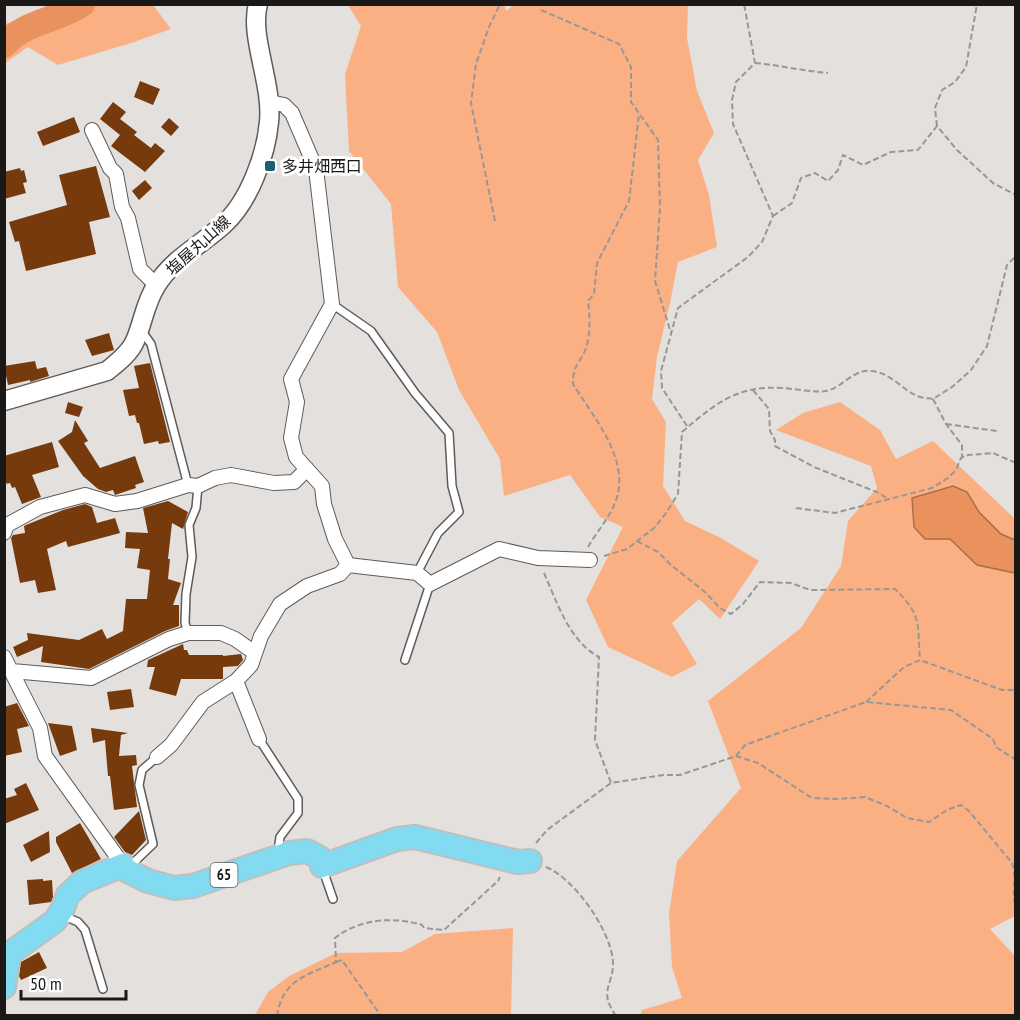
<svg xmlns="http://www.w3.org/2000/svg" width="1020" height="1020" font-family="'PT Sans Narrow','Noto Sans JP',sans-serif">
  <rect width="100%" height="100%" fill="#e3e0de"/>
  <path fill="#fbb084" d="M504 4 506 11 515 4 688 5 687 38 697 91 714 133 698 160 709 195 717 247 678 262 670 303 657 357 652 399 666 422 663 486 685 521 719 537 759 561 720 619 699 599 672 623 697 664 672 677 608 647 586 600 623 527 600 517 570 475 504 496 500 459 459 390 437 332 398 287 391 204 349 151 345 74 361 26 348 5Z
    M92 6 153 5 171 29 131 43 58 65 28 47 5 63V24C16 19 25 30 36 29 55 28 76 15 92 6Z
    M840 402 880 430 896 459 933 441 1015 519V916L990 929 1015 956V1015L640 1016 642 1010 682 998 672 967 669 914 677 861 741 788 708 701 801 628 841 566 848 521 877 488 871 466 776 430 803 413Z
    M513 928 511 1015H255L268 992 289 976 336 953 402 952 435 934Z"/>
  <path fill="#e9925d" stroke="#ab6e48" stroke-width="1.5" d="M953 486 967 492 979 512 1001 534 1015 540V573L977 565 950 539H925L914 527 912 498Z"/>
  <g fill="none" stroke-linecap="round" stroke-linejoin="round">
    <path stroke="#e9925d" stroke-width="26" d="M4 45C25 21 57 21 82 4"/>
  </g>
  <path fill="#763a0c" d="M140 81 160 89 153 105 134 97Z
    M113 102 126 112 120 119 137 132 134 135 151 148 155 143 165 151 145 172 111 146 120 135 100 119Z
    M74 117 80 132 43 146 37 132Z
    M169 118 179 127 171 136 161 127Z
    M96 166 110 217 89 222 96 254 26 271 19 241 15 242 9 222 67 205 59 175Z
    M20 168 21 171 24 170 27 182 23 183 26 193 4 199V172Z
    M145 180 152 188 139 200 132 191Z
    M109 333 114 350 92 356 85 340Z
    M35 361 37 369 46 367 49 376 30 382V380L8 385 4 366Z
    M150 363 170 442 159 444 158 441 144 444 139 423H137L135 415 129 416 123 390 139 388 134 366Z
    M68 402 83 407 79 417 65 413Z
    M75 420 88 441 84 443 100 468 135 456 144 482 135 485 136 488 115 495 113 490 106 492 98 489 83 476 58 441 72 432Z
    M52 442 59 467 32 475 41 497 22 504 15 487 12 488 10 483 7 484 4 478V456Z
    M168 501 188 512 183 529 172 523 168 559H170L168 579 181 583 173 605H179V626L165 631 89 669 41 662 43 646 17 657 13 647 28 640 27 633 79 640 102 629 107 639 123 631 126 599H147L150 570 137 568 140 549 125 548 126 532 148 533 143 508Z
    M85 504 92 507 97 523 115 518 120 533 68 547 66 541 47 549 56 590 38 593 35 580 20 583 11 538 13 535 25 533 24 526 26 525 63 510Z
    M183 644 184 650H187L189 655H223V656L241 654 243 660 238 666 223 667V679H181L176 696 149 689 155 667H147L148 660Z
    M131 689 134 707 110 710 107 692Z
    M17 703 29 726 17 729 22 752 4 756V707Z
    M48 723 72 726 77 750 60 756Z
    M91 728 128 733 121 735 119 756 136 755 137 765 132 766 137 807 114 810 110 776H108L105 740 93 743Z
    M26 783 39 810 4 824V799L17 795 14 789Z
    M139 811 146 840 132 855 125 852 114 837Z
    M80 823 101 859 72 873 56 842V837Z
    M49 831 50 852 31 862 23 845Z
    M43 879V881L52 880 53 897 51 902 29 905 27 880Z
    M39 952 47 968 21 980 19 976 21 962Z"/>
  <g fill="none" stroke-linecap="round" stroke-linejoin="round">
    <g stroke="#5e5b5a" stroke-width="10">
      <path id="service" d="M332 304 371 331 415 393 449 433 452 486 459 512 438 533 417 573
        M141 330 151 344 188 485
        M188 633 185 623 186 594 192 557 189 525 196 508 198 486
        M405 660 430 584
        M259 739 298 799V813L280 837 279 844 282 853
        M129 867 153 844 139 785 142 770 157 757
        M323 870 333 899
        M62 915 78 922 85 930 103 989"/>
    </g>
    <g stroke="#5e5b5a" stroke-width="16">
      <path id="minor" d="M270 102 284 105 292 113 316 169 332 304 291 379 297 402 291 438 296 457 322 486 324 504 335 539 348 565
        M92 130 110 168 116 174 122 207 128 218 140 269 156 285
        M4 533 7 525 40 507 85 495 115 504 137 501 188 485 198 486 215 478 231 475 274 483 294 482 307 469
        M4 657 40 728 45 756 123 865
        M12 671 91 678 169 639 188 633H221L235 639 255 653
        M236 681 259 739
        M157 757 171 745 203 702 236 681 251 665 261 636 280 604 307 586 340 574 348 565 417 573 430 584 499 549 538 558 590 560"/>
    </g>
    <g stroke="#5e5b5a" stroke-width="21">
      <path id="tertiary" d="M4 401 107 371C117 363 130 353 135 341 143 323 145 303 156 286 172 259 201 245 223 225 249 202 266 155 269 122 273 84 249 36 258 4"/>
    </g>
    <g stroke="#bfbfbe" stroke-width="26">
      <path id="primary" d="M4 987 9 954 55 921 63 908 68 895 82 882 123 865 126 870 148 881 174 888 193 886 289 853 307 851 320 858 322 866 397 839 415 837 518 862 530 861"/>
    </g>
    <path stroke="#999795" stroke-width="2" stroke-dasharray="6 3" stroke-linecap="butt" d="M541 10 619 44 631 67V102L658 140 660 208 655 281 671 333
      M755 63C779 65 803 71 828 73
      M937 126 935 108 942 90 955 82 966 67 977 4
      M773 216 792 203 801 178 815 173 828 181 838 170 843 155 863 165 891 152 918 150 937 126 957 150 993 183 1016 195
      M495 221 471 103 476 64 489 27 500 4
      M753 390 769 409 770 431 775 440V446L814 467 879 493 888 499
      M933 399 946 424 962 445V457
      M946 424 997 431
      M687 426 662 388 661 371 678 308 748 257 762 242 773 216 733 124 732 100 736 82 755 63 744 4
      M796 508 835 513 932 488 948 478 956 470 961 458 968 455 993 453 1016 463
      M637 541 658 552 671 565 705 592 720 608 731 614 743 604 760 582 791 583 810 590 895 589C923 616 917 624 920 660
      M588 547C596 533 609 518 615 503 632 461 594 418 573 384 573 367 576 368 584 353 591 338 590 317 588 301L594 294 597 263 629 201 639 114
      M604 556 627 549 654 528 666 513 678 494 682 432C716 403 737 385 784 388 794 389 818 393 826 391 842 388 853 369 871 371 889 372 901 388 915 395 920 398 927 398 933 399L952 387 971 370 987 346 1007 265 1016 256
      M544 573C557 602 569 641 599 657L595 740 611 783
      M866 702 904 667 920 660 1002 690H1016
      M736 756 745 745 866 702 951 710 993 739 996 747 1016 760
      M536 843 547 830 611 783 663 775H680L736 756 758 763 812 798 839 799 865 797 887 806 907 818 929 822 947 810 961 805 969 811 1012 863C1017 876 1011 893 1016 909
      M546 867C575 879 612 932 613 963 613 987 598 990 616 1016
      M336 962 342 960 381 1016
      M277 1016C283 979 306 976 336 962L335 938C359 919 393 916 422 925L424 928 444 930 498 881 500 877"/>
    <use href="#service" stroke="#fff" stroke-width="7"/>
    <use href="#minor" stroke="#fff" stroke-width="14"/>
    <use href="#tertiary" stroke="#fff" stroke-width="18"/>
    <use href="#primary" stroke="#83dbf1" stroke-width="22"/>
  </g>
  <rect fill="#1b6072" stroke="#fff" stroke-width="2" x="264" y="160" width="12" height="12" rx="3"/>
  <g text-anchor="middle" stroke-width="6" stroke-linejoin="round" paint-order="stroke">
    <rect fill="#fff" stroke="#5f5e5d" stroke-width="1.5" x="210.5" y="863" width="27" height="24" rx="4.5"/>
    <g font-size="15" font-weight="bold" fill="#1a1918">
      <text x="224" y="880">65</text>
    </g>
    <g font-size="16" fill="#1a1918" stroke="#fff" text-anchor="start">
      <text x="282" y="172">多井畑西口</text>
    </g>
    <g font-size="16" fill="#1a1918" stroke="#fff">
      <text transform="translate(198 245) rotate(-42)" y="6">塩屋丸山線</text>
    </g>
  </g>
  <rect width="1020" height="1020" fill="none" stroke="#1a1918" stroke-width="12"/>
  <path d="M21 990v9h105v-9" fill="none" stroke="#1a1918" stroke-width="3"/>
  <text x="30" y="990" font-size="18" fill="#1a1918" stroke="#ffffff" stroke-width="4.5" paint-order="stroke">50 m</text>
</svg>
